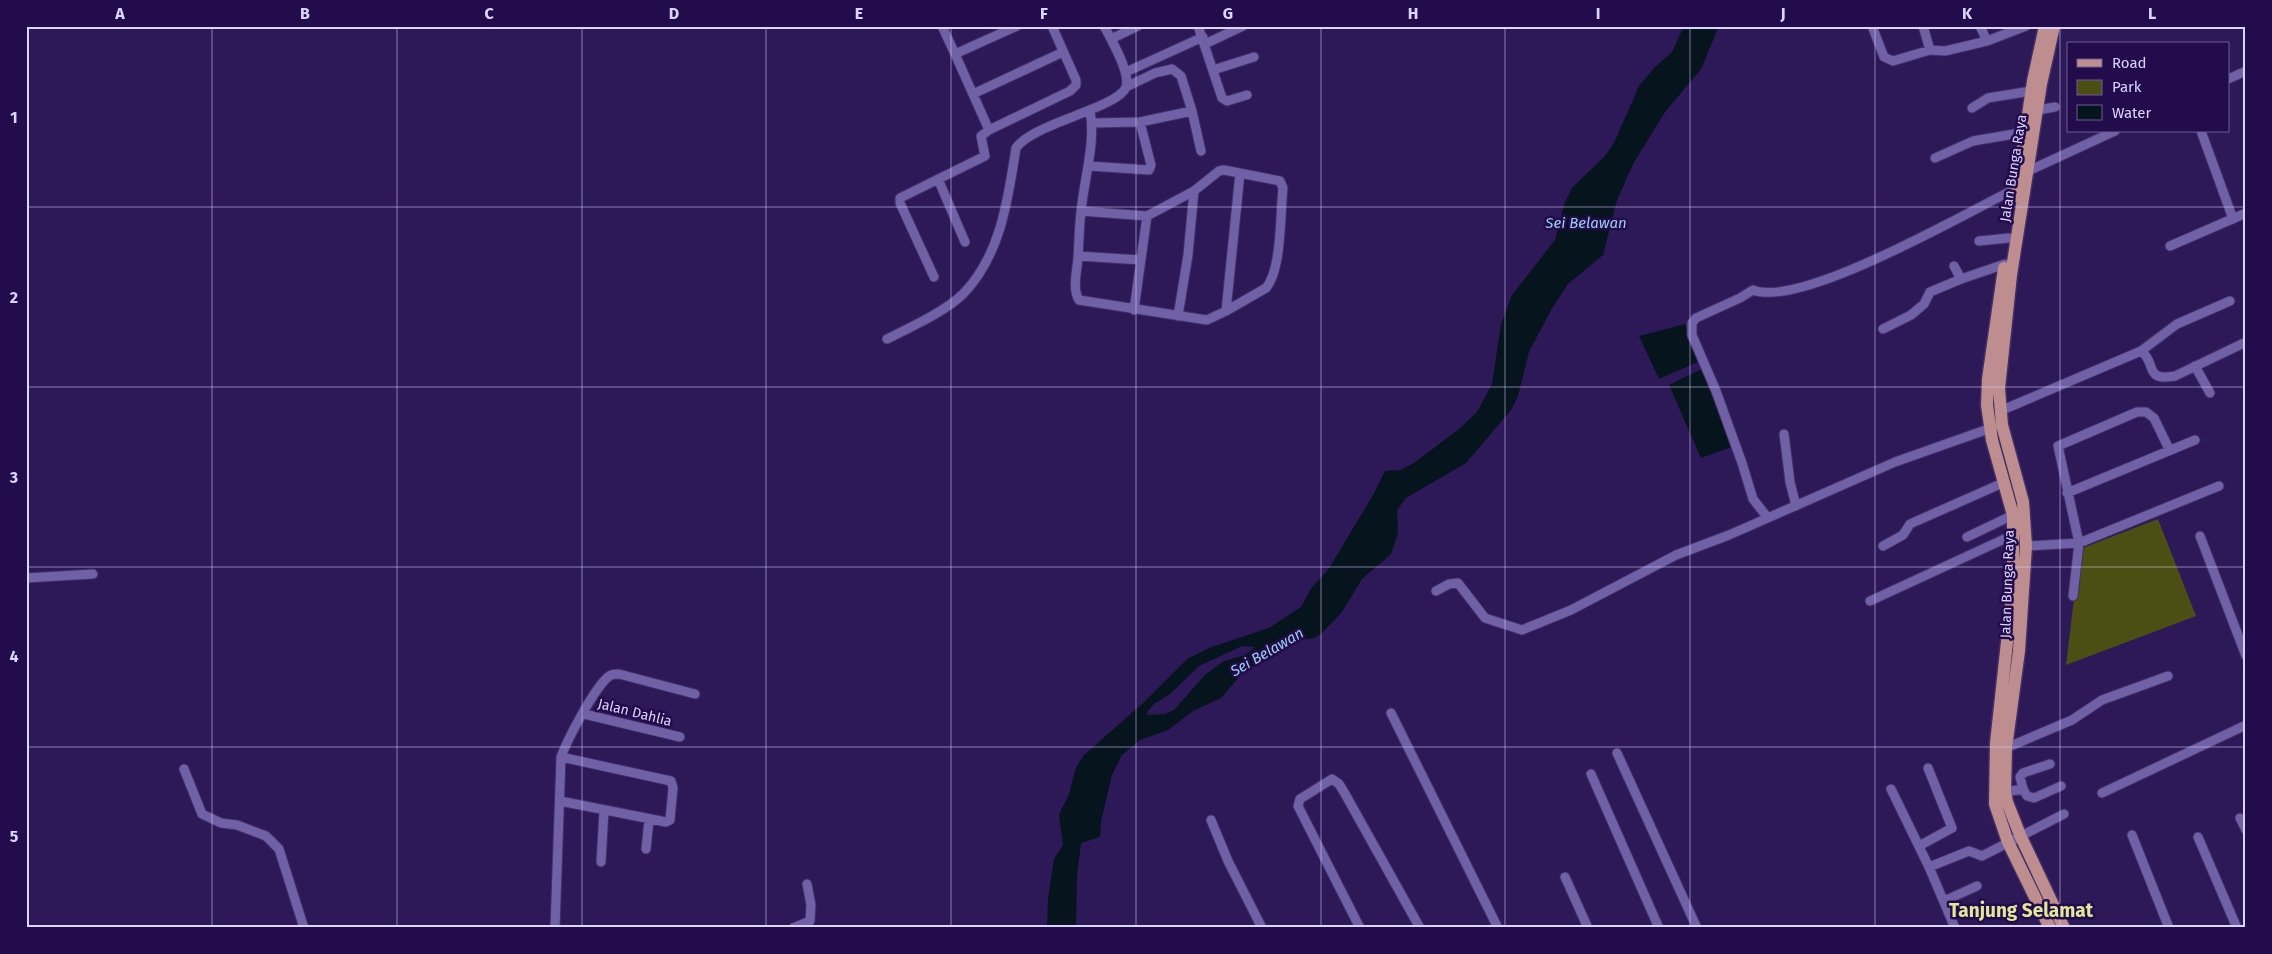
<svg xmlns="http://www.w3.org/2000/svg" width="2272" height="954" font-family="'Fira Sans',sans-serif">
  <rect width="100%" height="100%" fill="#2d1858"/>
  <path fill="#4c4f13" d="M2158 519 2196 616 2066 665 2080 549Z"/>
  <path fill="#05141d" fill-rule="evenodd" d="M1684 26H1719L1701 69 1665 112 1633 164 1617 200 1603 255 1568 284 1551 310 1529 352 1518 396 1511 410 1466 463 1406 498 1397 510 1398 533 1391 554 1362 579 1342 612 1321 634 1314 638 1298 640 1272 658 1245 670 1221 698 1193 711 1168 730 1140 740 1122 755 1112 775 1101 821 1100 837 1081 843 1077 875 1076 928H1047L1048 898 1054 859 1063 845 1059 815 1069 794 1075 770 1083 756 1142 704 1187 659 1209 648 1269 628 1301 607 1312 587 1328 570 1373 495 1385 471 1401 470 1414 463 1459 429 1477 412 1492 384 1501 324 1512 295 1555 240 1565 202 1572 188 1605 156 1614 143 1639 86 1655 67 1672 52ZM1242 646 1255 647 1245 655 1224 661 1205 675 1174 710 1165 714 1147 715 1148 711 1154 704 1170 694 1199 666Z
    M1685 324 1700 361 1659 379 1639 336Z
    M1704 368 1734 446 1701 458 1669 385Z"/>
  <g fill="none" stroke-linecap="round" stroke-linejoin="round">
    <g stroke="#422f65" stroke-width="11">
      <path id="minor" d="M942 26 955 54 1017 26
        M1198 26 1222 98 1227 101 1247 95
        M1872 26 1884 57 1893 61 1930 50 1945 51 1987 41 2026 26
        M1923 26 1930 50
        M1980 26 1987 41
        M1111 39 1138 26
        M1205 44 1243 26
        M955 54 989 130 1070 91 1076 85V80L1052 26
        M1213 70 1254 57
        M1126 72 1203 37
        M2228 79 2246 71
        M973 94 1063 52
        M1972 108 1988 98 2031 91
        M1090 110C1096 144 1084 178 1081 212 1079 228 1079 243 1078 258 1077 271 1072 289 1079 300L1207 320 1226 311 1240 173
        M2038 110 2055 107
        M1192 111 1201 151
        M1093 123 1140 122 1192 111 1181 76 1172 69 1155 73 1126 87
        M2201 131 2233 219
        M1935 158 1973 141 2026 132
        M1089 166 1149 170 1151 165 1140 122
        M2024 173 2115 131
        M938 179 965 242
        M1081 211 1147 216 1194 191 1219 171 1224 170 1280 181 1283 188C1280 214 1282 269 1266 288L1226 311
        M1979 241 2009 238
        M2170 246 2246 213
        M1078 256 1141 260
        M1954 266 1961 279
        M934 277 900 203V198L985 156 981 136 989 130
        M1134 310 1147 216
        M1178 316 1188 255 1194 191
        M1883 329 1911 315 1924 304 1930 292 1961 279 2005 264
        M887 339C909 328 946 311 963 294 1001 255 1008 199 1016 148 1033 123 1119 108 1126 87 1131 73 1111 39 1104 26
        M2141 351C2157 362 2143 382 2175 376L2246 342
        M2195 366 2210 393
        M2000 411 2141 351 2177 324 2230 301
        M1784 434 1790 482 1796 506
        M2067 493 2195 440
        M1768 518 1753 499 1742 463 1716 391 1692 335V323L1696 318 1740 298 1753 290C1801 309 1967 212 2017 188
        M2200 536 2246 656
        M1967 537 2013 515
        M1883 546 1903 535 1910 524 2005 482
        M2026 546 2079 543 2219 486
        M26 578 93 574
        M1436 591 1449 584 1458 583 1485 618 1522 630 1571 610 1676 555 1729 535 1895 462 1994 427
        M2073 596 2079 543 2058 446 2137 412H2146L2154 418 2169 449
        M1870 601 2013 535
        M1391 713 1498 928
        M584 714 680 737
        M2006 748 2072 720 2102 700 2168 676
        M1617 753 1697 928
        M184 769 202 814 221 823 237 825 266 836 279 849 304 928
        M1591 774 1659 928
        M1891 789 1929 867 1955 928
        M2023 789 2027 796 2034 798 2061 786
        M2005 792 2023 789 2020 777 2023 773 2050 764
        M2102 793 2246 725
        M560 801 666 822 670 820 673 788 671 781 561 757
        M2240 818 2246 830
        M1211 820 1228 861 1262 928
        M2132 835 2169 928
        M2198 837 2237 928
        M1919 846 1952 828 1928 768
        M646 849 649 820
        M601 862 604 811
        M1929 867 1969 851 1982 856 2064 814
        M1565 877 1588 928
        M1944 901 1977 886
        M555 928 561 757C568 738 594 689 608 677 611 674 614 674 619 674L695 694
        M793 928 810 921 811 905 807 884
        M1360 928 1298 806 1300 799 1332 779 1339 784 1344 792 1420 928"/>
    </g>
    <g stroke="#422f65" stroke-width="15">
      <path id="primary" d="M2054 26 2041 84 2011 275 1999 388 2002 425 2023 502 2026 546 2019 651 2006 748 2005 792 2007 802 2020 835 2064 928
        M2016 196 2033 81 2045 26
        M2004 268 1988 379 1987 405 1992 440 2013 515V587L1996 743 1995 804 2008 842 2050 928"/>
    </g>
    <use href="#minor" stroke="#7060a6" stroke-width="9"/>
    <use href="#primary" stroke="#be8d8f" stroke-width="12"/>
  </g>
  <path fill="none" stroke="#dbd5fc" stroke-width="1" stroke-opacity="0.55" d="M212 26V928M397 26V928M582 26V928M766 26V928M951 26V928M1136 26V928M1321 26V928M1505 26V928M1690 26V928M1875 26V928M2060 26V928M26 207H2246M26 387H2246M26 567H2246M26 747H2246"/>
  <g text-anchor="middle" stroke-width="5" stroke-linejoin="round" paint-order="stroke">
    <g font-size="14" fill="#dbd5fc" stroke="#230c4c">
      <text transform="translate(2013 168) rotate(-81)" y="5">Jalan Bunga Raya</text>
      <text transform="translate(2007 584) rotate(-88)" y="5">Jalan Bunga Raya</text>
      <text transform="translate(635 712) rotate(14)" y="5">Jalan Dahlia</text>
    </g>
    <g font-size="15" font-style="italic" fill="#9bd0ed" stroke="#230c4c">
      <text x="1586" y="228">Sei Belawan</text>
      <text transform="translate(1267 652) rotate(-30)" y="5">Sei Belawan</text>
    </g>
    <g font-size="19" font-weight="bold" fill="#e1e89a" stroke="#230c4c">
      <text x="2021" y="917">Tanjung Selamat</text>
    </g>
  </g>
  <rect width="2272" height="954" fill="none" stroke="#230c4c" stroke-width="55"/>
  <rect x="2067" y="42" width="162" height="90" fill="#230c4c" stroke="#6d5c92"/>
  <rect x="2077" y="59" width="25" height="8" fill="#be8d8f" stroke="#6d5c92"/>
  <text x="2112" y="68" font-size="15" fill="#dbd5fc">Road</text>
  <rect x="2077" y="80" width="25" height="15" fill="#4c4f13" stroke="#6d5c92"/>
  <text x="2112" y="92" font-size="15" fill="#dbd5fc">Park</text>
  <rect x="2077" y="105" width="25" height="15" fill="#05141d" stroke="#6d5c92"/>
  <text x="2112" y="118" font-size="15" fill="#dbd5fc">Water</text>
  <rect x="28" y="28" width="2216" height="898" fill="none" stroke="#dbd5fc" stroke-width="2"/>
  <g font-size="16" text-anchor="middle" font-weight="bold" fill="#dbd5fc">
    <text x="120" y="19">A</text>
    <text x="305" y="19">B</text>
    <text x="489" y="19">C</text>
    <text x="674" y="19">D</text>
    <text x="859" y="19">E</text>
    <text x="1044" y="19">F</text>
    <text x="1228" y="19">G</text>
    <text x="1413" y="19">H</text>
    <text x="1598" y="19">I</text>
    <text x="1783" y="19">J</text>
    <text x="1967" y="19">K</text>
    <text x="2152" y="19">L</text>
    <text x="14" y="123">1</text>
    <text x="14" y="303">2</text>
    <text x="14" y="483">3</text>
    <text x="14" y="662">4</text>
    <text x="14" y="842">5</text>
  </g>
</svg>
